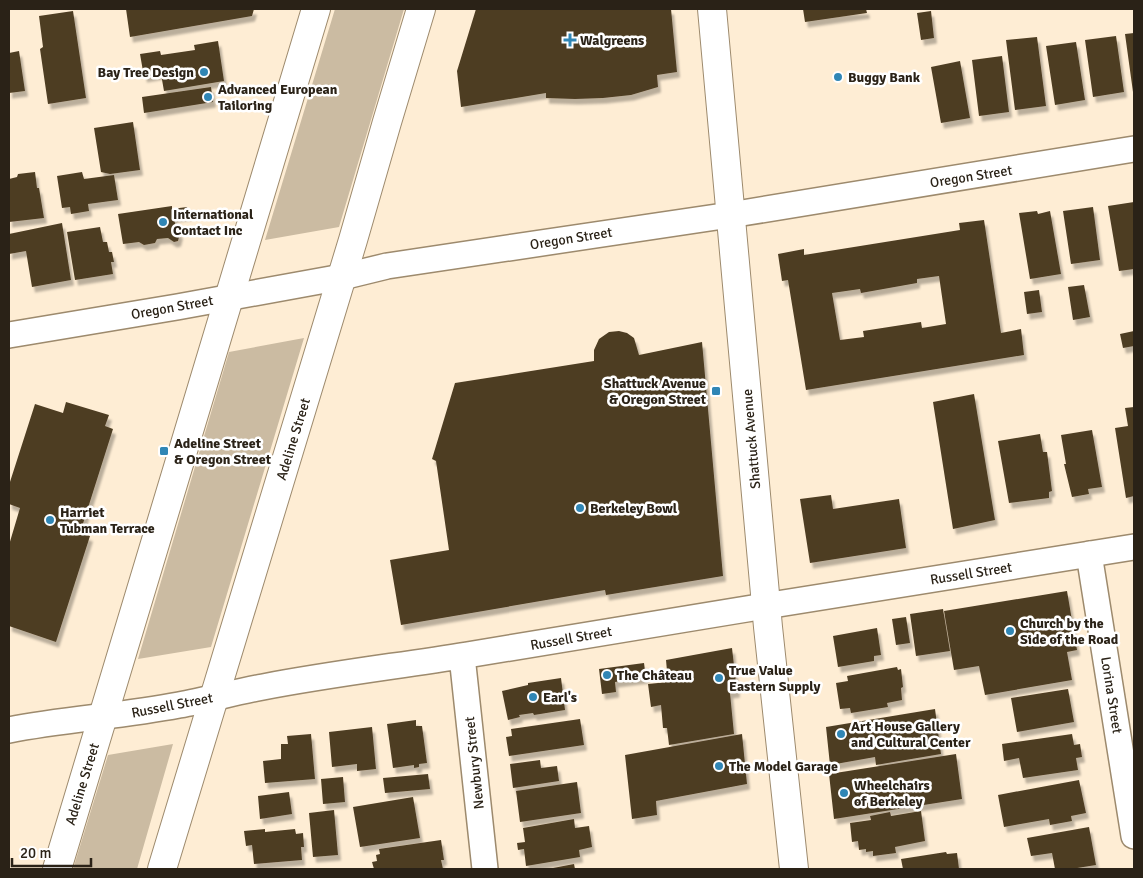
<svg xmlns="http://www.w3.org/2000/svg" width="1143" height="878" font-family="Signika,sans-serif">
  <defs>
    <filter id="shadow"><feDropShadow dx="3" dy="5.5" stdDeviation="1" flood-color="#0004"/></filter>
  </defs>
  <rect width="100%" height="100%" fill="#feedd4"/>
  <path fill="#cbbba2" d="M335 9H404L339 227 265 240Z
    M304 338 211 647 138 659 229 352Z
    M173 744 137 869H73L108 755Z"/>
  <path fill="#4e3d23" fill-rule="evenodd" filter="url(#shadow)" d="M126 9H254L252 16 130 37Z
    M476 9H671L677 72 657 75 658 87 631 95 603 98 575 99 546 98V93L461 107 457 71Z
    M803 9H866L867 13 805 22Z
    M73 11 86 98 48 104 40 49 43 47 39 16Z
    M931 11 934 38 921 40 917 13Z
    M1134 33V92H1133L1125 34Z
    M1116 36 1124 92 1093 97 1085 40Z
    M1037 37 1046 106 1015 110 1006 40Z
    M218 41 224 81 164 91 161 74 144 77 140 54 160 51 161 55 195 50 194 45Z
    M1076 42 1085 100 1055 105 1046 46Z
    M19 51 25 91 9 93V53Z
    M1002 56 1009 112 979 116 972 60Z
    M960 61 970 118 941 123 931 67Z
    M211 87 213 102 144 113 142 97Z
    M133 122 140 170 110 174 101 172 94 128Z
    M35 172 37 188H39L44 218 9 222V179L17 177 18 174Z
    M82 172 84 179 114 175 118 200 88 204 89 211 71 214 70 207 62 208 57 176Z
    M1134 202V269L1119 271 1108 206Z
    M172 206V209L187 207 189 215 174 217 176 230 180 233 178 241 174 242 168 238 157 239 155 243 144 245 139 242 123 244 118 214Z
    M1093 207 1100 260 1071 264 1063 211Z
    M1037 211 1038 214 1050 211 1061 274 1030 279 1019 213Z
    M984 220 1001 333 1021 329 1024 355 806 390 788 280 782 281 778 254 804 249V255L960 230 959 223ZM939 276 946 324 922 328 921 322 863 331 864 337 840 340 832 293 860 289 861 293 917 283V279Z
    M62 223 71 280 32 287 26 251 9 254V234Z
    M100 227 103 242H107L109 252H112L114 262H111L113 274 75 280 67 232Z
    M1084 285 1090 317 1073 320 1068 287Z
    M1039 290 1042 312 1027 314 1024 292Z
    M619 331 627 333 634 338 639 355 702 342 723 576 606 595 605 590 401 625 390 560 449 550 436 461 432 459 455 383 594 361V350L599 339 609 332Z
    M1134 331V346L1123 348 1120 334Z
    M974 394 995 520 953 529 933 402Z
    M66 402 109 415 105 426 113 429 80 533 90 536 56 642 9 626V545L20 508 9 504V485L35 404 63 413Z
    M1134 407V496L1126 498 1115 428 1128 426 1125 408Z
    M1092 430 1102 487 1088 489 1089 494 1072 497 1064 464H1066L1061 435Z
    M1040 434 1043 452H1047L1052 491 1049 492V498L1009 503 998 441Z
    M831 495 833 509 899 499 906 548 810 563 800 499Z
    M1067 591 1077 650 1067 652 1072 680 985 695 979 666 954 670 944 611Z
    M943 609 950 651 916 656 910 614Z
    M906 617 910 643 896 645 892 619Z
    M877 628 881 655 874 656V661L838 667 833 636Z
    M732 648 737 692 730 693 734 734 669 745 667 728H663L661 705 651 707 648 684 668 682 666 660Z
    M644 663 646 678 615 682 616 692 602 694 599 669Z
    M897 667 898 670 901 669 903 687 901 688 902 700 887 703 888 707 851 713 850 708 840 709 836 683 848 681 847 676Z
    M561 678 565 710 534 715 533 713 519 715 520 717 508 720 502 691 528 685V683Z
    M1068 689 1074 722 1017 732 1011 698Z
    M935 709 941 754 876 765 875 757 830 765 826 727Z
    M580 719 584 745 509 756 506 737 512 736 511 729Z
    M416 720V726H422L427 763 419 764V767L414 768V765L393 768 387 724Z
    M372 727 376 769 357 771V764L332 767 329 732Z
    M311 734 315 779 265 783 263 761 281 759V744H288L287 736Z
    M742 734 747 784 656 801 657 815 632 819 625 755Z
    M1072 734 1074 745 1080 744 1082 757 1076 758 1078 770 1023 778 1019 758 1004 761 1002 744Z
    M956 754 962 799 834 819 829 774Z
    M540 760 541 768 557 766 559 781 513 788 510 764Z
    M428 774 430 789 385 793 383 778Z
    M343 777 345 802 323 804 321 779Z
    M1079 780 1086 813 1071 816 1072 821 1050 825 1049 819 1004 827 998 795Z
    M577 782 581 813 520 822 516 791Z
    M289 792 292 814 260 819 258 796Z
    M413 797 420 838 360 847 353 807Z
    M334 810 338 855 313 857 309 813Z
    M921 811 925 841 895 847 896 853 873 856V851L866 852V849L859 850 858 841 852 842 850 823 871 820 870 816 890 812 891 816Z
    M574 819 575 828 589 826 592 847 579 850 580 857 526 866 524 849 518 850 517 843 525 842 523 828Z
    M1089 827 1096 865 1071 869H1055L1052 853 1031 856 1027 838Z
    M265 829V832L295 829 296 834 303 833 304 847H301L302 860 254 864 252 845 246 846 244 831Z
    M441 840 444 860H441L443 869H374L372 862 377 861 376 855 380 854 379 849Z
    M946 852 947 854 957 853 959 869H903L901 859Z
    M574 864 575 869H553V868Z"/>
  <g fill="none" stroke-linecap="round" stroke-linejoin="round">
    <g stroke="#9d8a6d" stroke-width="28">
      <path id="minor" d="M9 335 177 307 342 277 387 266 730 215 1134 149
        M1089 554 1134 836
        M462 656 485 869
        M9 730C65 719 122 716 179 705 207 700 235 692 263 687 330 674 399 666 467 655 689 618 912 582 1134 547"/>
    </g>
    <g stroke="#9d8a6d" stroke-width="30">
      <path id="tertiary" d="M712 9 768 627 794 869"/>
    </g>
    <g stroke="#9d8a6d" stroke-width="30">
      <path id="secondary" d="M57 869 316 9
        M162 869 353 240 387 122 421 9"/>
    </g>
    <use href="#minor" stroke="#fff" stroke-width="25"/>
    <use href="#tertiary" stroke="#fff" stroke-width="28"/>
    <use href="#secondary" stroke="#fff" stroke-width="28"/>
  </g>
  <g fill="#3086b5" stroke="#fff" stroke-width="2">
    <path d="M567.5 32.5h5v5h5v5h-5v5h-5v-5h-5v-5h5z"/>
    <circle cx="204" cy="72" r="5"/>
    <circle cx="838" cy="77" r="5"/>
    <circle cx="208" cy="97" r="5"/>
    <circle cx="163" cy="222" r="5"/>
    <rect x="711" y="386" width="10" height="10" rx="2.5"/>
    <rect x="159" y="446" width="10" height="10" rx="2.5"/>
    <circle cx="580" cy="508" r="5"/>
    <circle cx="50" cy="520" r="5"/>
    <circle cx="1010" cy="631" r="5"/>
    <circle cx="607" cy="675" r="5"/>
    <circle cx="719" cy="678" r="5"/>
    <circle cx="533" cy="697" r="5"/>
    <circle cx="841" cy="734" r="5"/>
    <circle cx="719" cy="766" r="5"/>
    <circle cx="844" cy="793" r="5"/>
  </g>
  <g text-anchor="middle" stroke-width="5" stroke-linejoin="round" paint-order="stroke">
    <g font-size="14" font-weight="bold" fill="#2a2217" stroke="#fff" text-anchor="start">
      <text x="580" y="45">Walgreens</text>
      <text x="194" y="77" text-anchor="end">Bay Tree Design</text>
      <text x="848" y="82">Buggy Bank</text>
      <text x="218" y="94">Advanced European<tspan x="218" dy="16">Tailoring</tspan></text>
      <text x="173" y="219">International<tspan x="173" dy="16">Contact Inc</tspan></text>
      <text x="706" y="388" text-anchor="end">Shattuck Avenue<tspan x="706" dy="16">&amp; Oregon Street</tspan></text>
      <text x="174" y="448">Adeline Street<tspan x="174" dy="16">&amp; Oregon Street</tspan></text>
      <text x="590" y="513">Berkeley Bowl</text>
      <text x="60" y="517">Harriet<tspan x="60" dy="16">Tubman Terrace</tspan></text>
      <text x="1020" y="628">Church by the<tspan x="1020" dy="16">Side of the Road</tspan></text>
      <text x="729" y="675">True Value<tspan x="729" dy="16">Eastern Supply</tspan></text>
      <text x="617" y="680">The Château</text>
      <text x="543" y="702">Earl's</text>
      <text x="851" y="731">Art House Gallery<tspan x="851" dy="16">and Cultural Center</tspan></text>
      <text x="729" y="771">The Model Garage</text>
      <text x="854" y="790">Wheelchairs<tspan x="854" dy="16">of Berkeley</tspan></text>
    </g>
    <g font-size="14" fill="#2a2217" stroke="#fff">
      <text transform="translate(971 176) rotate(-9)" y="5">Oregon Street</text>
      <text transform="translate(571 238) rotate(-9)" y="5">Oregon Street</text>
      <text transform="translate(172 307) rotate(-10)" y="5">Oregon Street</text>
      <text transform="translate(293 439) rotate(-73)" y="5">Adeline Street</text>
      <text transform="translate(751 439) rotate(-95)" y="5">Shattuck Avenue</text>
      <text transform="translate(971 573) rotate(-9)" y="5">Russell Street</text>
      <text transform="translate(571 638) rotate(-10)" y="5">Russell Street</text>
      <text transform="translate(1112 695) rotate(81)" y="5">Lorina Street</text>
      <text transform="translate(172 705) rotate(-11)" y="5">Russell Street</text>
      <text transform="translate(474 763) rotate(-96)" y="5">Newbury Street</text>
      <text transform="translate(82 784) rotate(-73)" y="5">Adeline Street</text>
    </g>
  </g>
  <rect width="1143" height="878" fill="none" stroke="#2a2217" stroke-width="20"/>
  <path d="M12 858v8h79v-8" fill="none" stroke="#2a2217" stroke-width="2.5"/>
  <text x="20" y="858" font-size="15" fill="#2a2217" stroke="#ffffff" stroke-width="4" paint-order="stroke">20 m</text>
</svg>
